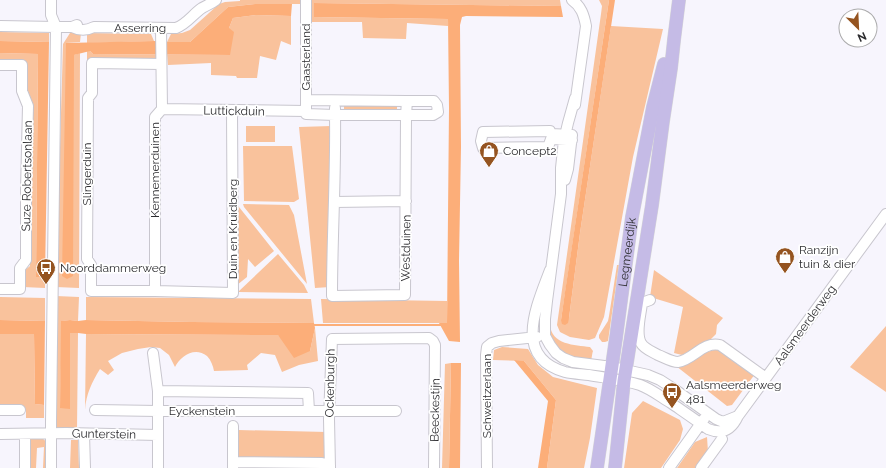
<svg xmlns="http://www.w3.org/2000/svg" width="886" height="468" font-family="Raleway,sans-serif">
  <rect width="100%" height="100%" fill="#f7f5fd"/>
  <path fill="#f9c29c" d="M240 0H302V4H255L228 7 190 42H167L171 34 182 33 190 30 219 4 225 2 240 1Z
    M310 0H560L561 6 314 3V17L448 19V26L407 23 406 39 363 38 362 22H310Z
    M599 0H609L561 320 569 318 580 233 611 26 663 29 633 157 604 317 595 338 589 340 570 337 560 332 557 325 601 14 602 6Z
    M256 15 291 16V45L281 41 276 60 260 56 257 78H237L236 76 211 75V63L168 65 167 54 151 61H87V51H90L93 54 229 55V28L233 18Z
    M0 32 49 33V42L0 41Z
    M70 33H81L80 42 66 43 74 55 80 53 79 288 56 287 63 44Z
    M87 33 151 34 154 41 87 43Z
    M0 53 38 54 36 277H45V288L23 287 24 271 30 266V110L25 96 23 63H0Z
    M344 104H397V113L344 112Z
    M246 126H275V142H246Z
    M331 126 330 287 315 288 299 127Z
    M243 146H292L299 199 294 202 244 201Z
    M235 204 239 207 274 251 255 267 248 259 247 277 237 285Z
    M243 204 289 205 294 215 307 284 244 207Z
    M278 254 304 285 308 293 238 292Z
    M617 265H619L608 341 605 342H602L599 338V335L608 321 609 316Z
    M654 270 723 318 717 325 716 334 711 339 682 355 674 353 683 307 650 297Z
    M56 296 79 297 78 321 70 320 62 321 60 408H70V333H78L77 430H55Z
    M0 297 45 298V321L0 320Z
    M86 297 311 299 314 323 191 322 86 320Z
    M321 299 447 301V323H323Z
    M551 306C552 312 550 318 550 324 551 345 575 345 590 347L593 351C592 353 592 358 591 360 587 363 568 356 564 354 558 349 549 339 548 331 547 325 550 312 551 306Z
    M886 326V392L850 367Z
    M315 328 318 361 299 365 282 372 275 355 261 353 247 365 248 370 214 371C213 366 211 360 207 356 195 346 180 356 175 367L169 355 160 348 151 347 138 349 122 353 108 361 114 370 108 375 100 369C92 382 86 394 85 410L86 334 278 335 310 351Z
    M0 334H34L35 404 44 405V418H26V410H0Z
    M502 347 528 349 538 365 553 377 597 388 590 438 584 468H547L556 400 524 361 493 360 494 350Z
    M717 349 755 374 732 405 727 406 676 366 704 353Z
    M451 363 449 468H442L445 364Z
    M643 401 680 420 683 429 680 440 661 468H624L632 413Z
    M238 430 327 432V461L237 460Z
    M707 437 708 452 696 468H677L695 442Z
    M28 438C32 438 37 437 41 438 51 441 50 459 50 468H43L44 447 37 448 36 468H27Z
    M71 440H78L79 468H70Z"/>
  <path fill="#fcae79" d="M609 0H615L580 233 569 318 568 323 565 325 562 324 561 320 565 292Z
    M314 3 561 6 563 17 466 16 462 17 460 25 461 147 459 261 460 342 449 341 439 323H447L449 108 448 19 314 17Z
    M255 4H292L291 16 256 15 233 18 229 28 234 32 230 55 93 54 90 51 74 55 73 276 67 279 62 276 66 43 154 41 167 42H190L228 7Z
    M0 41 49 42 45 277H36L38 54 0 53Z
    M0 320 45 321 44 405 35 404 34 334H0Z
    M70 320 78 321 86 320 191 322 314 323 315 328 310 351 294 358 278 335 86 334 78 333H70V409L60 408 61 321Z
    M514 360 524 361 556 400 547 468H538L548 401Z
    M451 363H461L460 468H449Z"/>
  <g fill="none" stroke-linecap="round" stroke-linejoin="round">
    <path stroke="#fcae79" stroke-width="2" d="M313 325H442"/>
    <g stroke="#c8c6ce" stroke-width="12">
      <path id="minor" d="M51 0V15L56 27 51 422V468
        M306 0V114L335 115V108
        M572 0C581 6 584 15 586 26L575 105
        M0 26 56 27H72L77 25
        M72 27C80 31 86 31 94 27L176 28C187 24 193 14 202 8 207 5 211 4 216 0
        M161 64 92 63V93L88 98 87 259 91 265V291H155L233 293 232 111
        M0 65H22V91L28 106 26 190V260L20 268V289H0
        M575 98 568 123 564 140 561 168V194L547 301 545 319V336L550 345 556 353 563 358 573 362 612 367 648 375 660 380 674 389 716 419 723 422 738 416
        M306 100 407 101H434L437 105 438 112 433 115H406L407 101
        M162 109 306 111
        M335 115H406L405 295 332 296C332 235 336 175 335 115Z
        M572 140 551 139 548 147 483 148 481 141 483 132 550 131 551 134 572 135
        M565 180 568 169 572 135
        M334 202 406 201
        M550 270C537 305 512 357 565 372 573 374 581 374 589 375 606 378 624 380 640 385 651 389 661 397 671 403 684 412 696 420 708 429 723 435 732 429 738 416L886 214
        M155 291V117L162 109 161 28
        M650 300 642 303C641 314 635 333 641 343 644 349 653 352 658 355 664 357 671 362 678 362 693 360 703 341 720 345L766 378
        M153 353 158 391V468
        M158 391 308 393 309 411
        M0 410H20
        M95 410 158 411H396
        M0 434 66 433 158 435
        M84 434 85 468
        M233 462 322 463 330 465
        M25 468V434
        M233 468V426
        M330 468 329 419 332 339 429 338 433 341 435 345 434 468
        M487 468 486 355 487 347 492 343 499 341 537 337
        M669 468 704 419
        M701 468 722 439"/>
    </g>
    <g stroke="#d5d5d6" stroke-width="14">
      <g id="major">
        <path id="s1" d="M597 468 616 338 632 217 653 107 664 64"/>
        <path d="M615 468 624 381 652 205 663 121 671 68 674 40 679 0"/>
      </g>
    </g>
    <use href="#minor" stroke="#fff" stroke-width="10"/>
    <use href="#major" stroke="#c5bbe6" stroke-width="13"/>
  </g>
  <defs>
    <g id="shop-pin" transform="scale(1)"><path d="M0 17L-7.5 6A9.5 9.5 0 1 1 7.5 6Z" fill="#955420" stroke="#fff"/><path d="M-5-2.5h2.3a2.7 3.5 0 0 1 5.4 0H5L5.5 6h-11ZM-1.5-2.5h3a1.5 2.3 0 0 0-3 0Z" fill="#fff"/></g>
    <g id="bus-pin" transform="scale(1)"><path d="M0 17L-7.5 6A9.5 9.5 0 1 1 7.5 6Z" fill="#955420" stroke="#fff"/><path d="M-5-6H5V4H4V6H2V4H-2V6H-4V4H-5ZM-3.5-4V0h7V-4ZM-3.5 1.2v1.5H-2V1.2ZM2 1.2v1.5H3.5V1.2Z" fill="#fff"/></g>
  </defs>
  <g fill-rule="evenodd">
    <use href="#shop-pin" x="489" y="151"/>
    <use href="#shop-pin" x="785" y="257"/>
    <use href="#bus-pin" x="46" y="268"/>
    <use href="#bus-pin" x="672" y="392"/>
  </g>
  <g text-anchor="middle" stroke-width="3.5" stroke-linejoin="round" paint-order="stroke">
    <g font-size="12" fill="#2d2d30" stroke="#fff">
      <text x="140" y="32">Asserring</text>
      <text transform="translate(306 57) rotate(-90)" y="4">Gaasterland</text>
      <text transform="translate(234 111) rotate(1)" y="4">Luttickduin</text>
      <text transform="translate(155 170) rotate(-90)" y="4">Kennemerduinen</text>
      <text transform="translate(87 174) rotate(-90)" y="4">Slingerduin</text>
      <text transform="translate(27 176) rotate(-89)" y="4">Suze Robertsonlaan</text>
      <text transform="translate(233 229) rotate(-90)" y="4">Duin en Kruidberg</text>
      <text transform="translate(406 248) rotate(-89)" y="4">Westduinen</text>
      <text dy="4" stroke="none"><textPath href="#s1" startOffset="218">Legmeerdijk</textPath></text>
      <text transform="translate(805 325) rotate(-54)" y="4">Aalsmeerderweg</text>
      <text transform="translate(330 383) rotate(-89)" y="4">Ockenburgh</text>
      <text transform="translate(487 396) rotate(-90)" y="4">Schweitzerlaan</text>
      <text transform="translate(435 410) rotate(-89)" y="4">Beeckestijn</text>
      <text x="202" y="415">Eyckenstein</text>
      <text transform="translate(104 434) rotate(1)" y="4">Gunterstein</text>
    </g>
    <g font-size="12" fill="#2d2d30" stroke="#fff" text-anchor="start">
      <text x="503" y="155">Concept2</text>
      <text x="799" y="254">Ranzijn<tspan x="799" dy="14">tuin &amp; dier</tspan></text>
      <text x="60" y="272">Noorddammerweg</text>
      <text x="686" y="389">Aalsmeerderweg<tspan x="686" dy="14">481</tspan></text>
    </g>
  </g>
  <g transform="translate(858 28) rotate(156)"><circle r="19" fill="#ffffff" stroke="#ababac"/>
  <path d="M0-3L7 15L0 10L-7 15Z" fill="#955420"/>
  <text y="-6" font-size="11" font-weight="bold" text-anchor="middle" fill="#2d2d30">N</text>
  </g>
</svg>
